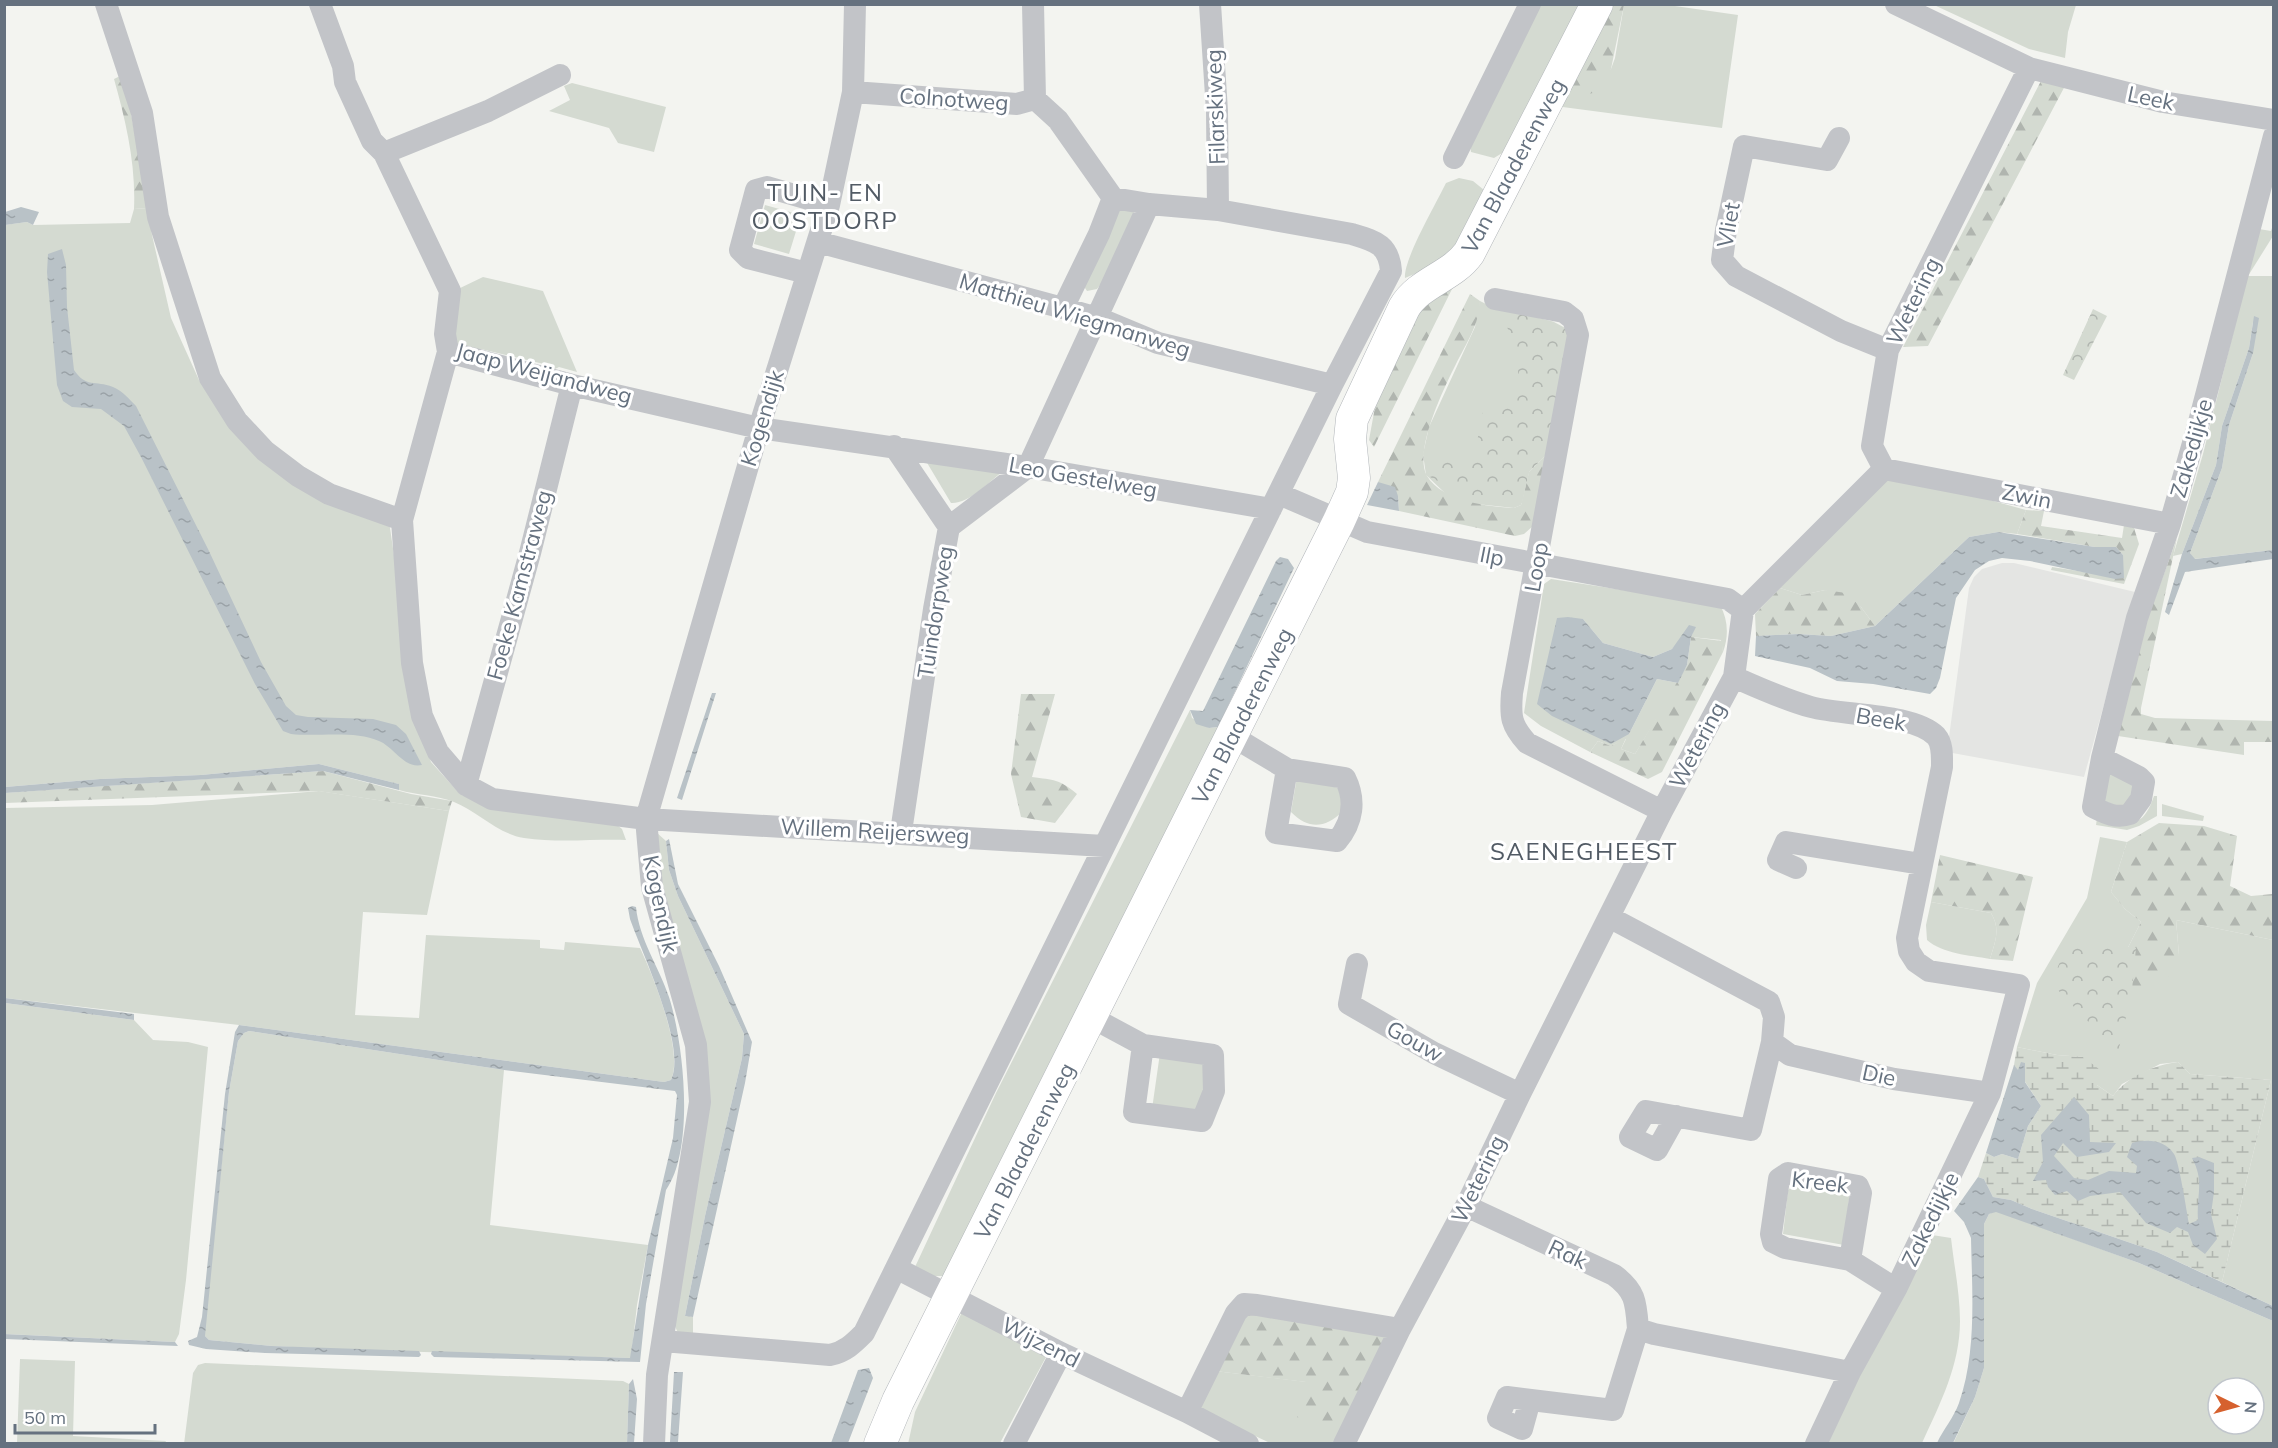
<svg xmlns="http://www.w3.org/2000/svg" width="2278" height="1448" font-family="Mulish,sans-serif">
  <defs>
    <pattern id="forest-firs" width="22" height="20" patternUnits="userSpaceOnUse" patternTransform="scale(1.5)"><rect width="22" height="20" fill="#d4dad1"/><path d="M5 1l3.5 6h-7zM16 11l3.5 6h-7z" fill="#b0b5af"/></pattern>
    <pattern id="wetland-marsh" width="20" height="14" patternUnits="userSpaceOnUse" patternTransform="scale(1.5)"><rect width="20" height="14" fill="#d4dad1"/><path d="M1 5h8M5 5V1M11 12h8M15 12V8" fill="none" stroke="#b0b5af"/></pattern>
    <pattern id="park-crowns" width="20" height="18" patternUnits="userSpaceOnUse" patternTransform="scale(1.5)"><rect width="20" height="18" fill="#d4dad1"/><path d="M2 6a3 3 0 1 1 6 0M12 15a3 3 0 1 1 6 0" fill="none" stroke="#b0b5af"/></pattern>
    <pattern id="water-ripples" width="26" height="14" patternUnits="userSpaceOnUse" patternTransform="scale(1.5)"><rect width="26" height="14" fill="#b9c2c7"/><path d="M2 4q2-2 4 0t4 0M15 11q2-2 4 0t4 0" fill="none" stroke="#9aa2a7"/></pattern>
  </defs>
  <rect width="100%" height="100%" fill="#f3f4f0"/>
  <path fill="#e4e5e3" d="M2002 563H2014L2135 592 2084 777 1947 752 1969 588 1974 577 1982 569Z"/>
  <path fill="#d4dad1" fill-rule="evenodd" d="M1538 5H1582L1512 147 1494 158 1471 152 1470 144Z
    M1624 5H1668L1738 15 1722 128 1555 106 1563 91 1611 69 1615 58Z
    M1934 5 2076 4V5L2068 32 2065 58 2029 49Z
    M572 83 666 107 654 152 618 143 609 128 549 111 570 100 564 86Z
    M1459 178 1473 181 1484 190 1469 238 1436 265 1405 278C1403 260 1437 202 1446 183Z
    M1124 204 1137 215 1104 280 1097 289 1087 291 1083 285 1118 207Z
    M765 205 801 215 789 254 754 244Z
    M148 208 152 235 171 318 199 380 226 418 389 521 419 729 431 762 460 794 616 824 622 829 626 840C593 839 557 843 524 838 498 834 477 811 454 802 437 795 416 795 399 790V784L319 764 201 775 100 779 5 787 4 225 27 222 33 225 130 223 134 209Z
    M2273 225V236L2248 276H2273V550L2194 559 2190 553 2222 468 2229 425 2253 353V322L2249 348 2222 426 2216 465 2182 554 2173 556 2203 454 2259 229 2271 231Z
    M483 277 543 291 577 372 559 367 551 371 545 369 544 364 481 349 478 354 458 348 452 338 456 290Z
    M1480 301 1492 307 1554 322 1529 472 1521 505 1514 508 1467 503 1446 494 1426 475 1423 454 1429 427 1475 327Z
    M923 456 1003 471C989 482 969 504 951 503Z
    M1910 478 2026 510 2017 534 1998 532 1969 537 1875 626 1861 607 1825 590 1802 595 1780 588 1885 480Z
    M1551 579 1720 605C1728 619 1729 636 1723 652L1721 640 1691 637 1695 627 1672 649 1653 657 1603 643 1583 619 1629 734 1657 679 1678 683 1635 754 1621 749 1626 739 1611 746 1598 741 1590 752 1541 726 1524 713 1544 584Z
    M1190 710 1192 718 1209 728 1218 727 1038 1096 944 1276H934L915 1267 996 1093Z
    M2107 767 2136 786 2126 810 2102 800Z
    M1297 777 1342 789V812C1325 828 1309 830 1291 812Z
    M319 791 449 811 427 915 363 912 355 1015 419 1018 426 935 540 940V948L564 950 565 942 640 948C653 975 684 1052 671 1080L664 1082 239 1025 5 998V808L152 805Z
    M2154 796H2157V816L2139 826 2127 830 2096 825 2097 818C2128 825 2142 831 2154 796Z
    M2162 804 2204 816 2203 821 2162 816Z
    M656 832 666 841 669 870 678 896 744 1034 742 1058 705 1216 685 1316 693 1317V1337L678 1333 674 1324 702 1148 660 876Z
    M2100 837 2127 842 2111 892 2125 909 2141 922 2115 973 2179 955 2176 920 2273 940V1306L2222 1282 2271 1080 2190 1074 2178 1062 2160 1064 2122 1084 2113 1096 2097 1085 2083 1057 2057 1055 2017 1047 2037 983 2087 898Z
    M1931 902 1991 913C2001 929 1995 942 1990 959 1969 955 1943 954 1927 940L1926 925Z
    M5 1003 134 1020 153 1040 188 1042 208 1047 186 1280 179 1334 175 1342 5 1334Z
    M249 1031 504 1070 490 1225 648 1245 637 1305 631 1358 355 1350 272 1346 209 1340 205 1336V1325L229 1092 238 1041 244 1033Z
    M1160 1053 1199 1059 1207 1068 1203 1109H1152Z
    M1800 1180 1850 1190 1844 1245 1783 1234 1788 1190Z
    M1996 1211 2139 1263 2273 1321V1443L1953 1444 1975 1397 1984 1368V1224L1989 1214ZM2218 1388H2254V1424H2218Z
    M1932 1235 1951 1238C1954 1265 1960 1294 1960 1321 1960 1365 1940 1404 1922 1443L1824 1444Z
    M962 1312 1046 1357 1000 1443 908 1444 915 1412Z
    M20 1359 75 1361 73 1436 166 1441 165 1443H17Z
    M205 1363 623 1381 629 1384 627 1443 184 1444 193 1373 198 1365Z
    M1215 1371 1307 1382 1340 1441 1338 1444 1270 1443 1196 1408Z"/>
  <path fill="url(#forest-firs)" d="M1607 5H1624L1611 69 1593 93 1579 96 1563 91Z
    M124 74 148 208 134 209C136 164 126 122 114 79Z
    M2042 79 2066 84 1928 346 1903 347Z
    M1453 287 1374 447 1369 440 1375 407 1417 311Z
    M1470 294 1480 301C1480 323 1466 344 1456 364 1444 388 1413 451 1427 476 1442 501 1489 507 1514 508L1521 505 1529 472 1549 452 1533 526 1524 534 1515 536 1399 511 1398 496 1378 482Z
    M2026 510 2044 511 2041 526 2122 538 2124 525 2134 528 2139 544 2124 584 2051 570 2052 567 2123 578V555L2116 547H2095L2017 534Z
    M2177 538 2141 708V714L2155 718 2273 721V742H2244V755L2118 736 2142 634Z
    M1780 588 1802 595 1825 590 1846 593 1861 607 1875 626 1831 636 1798 634 1756 636 1755 614Z
    M1691 637 1722 641 1723 652 1662 772 1648 779 1590 752 1598 741 1611 746 1626 738 1621 749 1635 754 1687 665Z
    M1021 694H1055L1032 777C1054 780 1059 779 1077 794L1055 823 1021 817 1011 774Z
    M323 771 411 794 452 801 449 811 318 791 5 803 4 793Z
    M2159 823 2204 826 2237 836 2230 886 2251 896 2273 894V940L2176 920 2179 955 2169 976 2133 997 2115 973 2141 922 2125 909 2111 892 2127 842Z
    M1940 855 2033 877 2013 961 1990 959C1995 942 2001 929 1991 913L1931 902Z
    M1248 1309 1391 1335 1340 1441 1297 1417 1306 1382 1215 1371Z"/>
  <path fill="url(#wetland-marsh)" d="M2017 1047 2057 1055 2083 1057 2099 1069 2097 1085 2113 1096C2128 1076 2154 1065 2178 1062L2190 1074 2271 1080 2222 1282 2157 1252 2032 1209 2011 1200 1993 1197 1984 1179 1978 1177 1986 1153 1994 1157 2002 1154 2018 1159 2028 1126 2041 1106 2014 1065Z"/>
  <path fill="url(#park-crowns)" d="M1503 309 1554 322 1569 330 1549 452 1529 472 1522 503 1465 495 1430 477 1434 459 1472 466 1483 412C1537 395 1516 354 1503 315Z
    M2093 309 2107 316 2074 380 2063 375Z
    M2069 941 2136 948 2132 990 2118 1053 2055 987 2056 971Z"/>
  <path fill="url(#water-ripples)" d="M21 207 39 212 33 225 27 222 5 225V212Z
    M62 249 66 265 67 307 74 370C86 388 95 380 113 387 123 391 129 399 136 406L208 549 261 662 286 706 296 715 308 717 373 719 396 725 406 734 422 765C404 769 394 747 379 741 355 730 317 737 291 734L283 731 255 684 141 457 124 426 101 409 72 407 63 401 57 385 47 272 48 254Z
    M2254 316 2259 318 2253 353 2229 425 2222 468 2190 553 2195 559 2273 550V559L2185 572 2169 615 2165 612 2182 554 2216 465 2222 426 2249 348Z
    M1378 482 1395 487 1398 496 1399 511 1367 505Z
    M1998 532 2095 547H2116L2123 555 2124 578 2115 579 2030 561 2002 558 1989 561 1975 570 1956 598 1940 678 1936 688 1930 694 1873 684 1837 681 1810 668 1755 656 1756 636 1798 634 1831 636 1875 626 1969 537Z
    M1280 557 1288 559 1294 568 1218 727 1209 728 1196 724 1190 710 1203 711 1276 561Z
    M1568 617 1583 619 1603 643 1653 657 1672 649 1689 625 1696 627 1691 637 1687 665 1678 683 1657 679 1629 734 1611 744 1552 716 1537 704 1557 618Z
    M712 693H716L682 800 677 798Z
    M319 764 399 784V790L323 771 5 793V787L100 779 201 775Z
    M669 839 678 884 719 966 752 1042 745 1083 693 1317 685 1316 705 1216 742 1058 744 1034 678 896 669 870 666 841Z
    M632 906 636 907C639 939 659 967 669 997 684 1044 695 1149 666 1190L646 1304 640 1362 434 1357 431 1354 432 1351 630 1358 648 1245 673 1138 677 1095 675 1091 504 1070 249 1031 244 1033 238 1041 229 1092 205 1336 209 1340 272 1346 419 1351 421 1355 419 1357 265 1353 206 1349 189 1345 188 1341 197 1337 202 1317 225 1094 235 1032 239 1025 664 1082 671 1080C687 1047 642 953 630 919L628 908Z
    M5 998 134 1014V1020L5 1003Z
    M2021 1062 2025 1063V1082L2041 1106 2028 1126 2018 1159 2002 1154 1994 1157 1986 1153 2014 1065 2018 1070Z
    M2074 1097 2089 1115 2090 1142 2116 1143 2109 1152 2077 1157 2063 1143 2054 1156 2074 1178 2088 1180 2109 1171 2136 1173 2137 1166 2127 1157 2132 1143C2147 1139 2164 1139 2174 1154 2179 1161 2187 1213 2189 1224L2198 1220C2196 1195 2205 1182 2192 1158L2199 1157 2214 1163V1192L2211 1214 2217 1239 2205 1254 2193 1245 2188 1232 2177 1227 2170 1233 2146 1223 2120 1192 2090 1196 2078 1201 2067 1191 2055 1195 2048 1187 2046 1180 2033 1181 2043 1162 2041 1135Z
    M1978 1177 1984 1179 1993 1197 2011 1200 2032 1209 2157 1252 2273 1306V1321L2139 1263 1996 1212 1989 1214 1984 1224V1368L1975 1397 1953 1443H1937C1943 1430 1954 1417 1959 1403 1977 1351 1972 1292 1971 1238L1964 1222 1954 1211Z
    M4 1334 175 1342 178 1346 5 1339Z
    M869 1368 873 1378 848 1443H831L858 1370Z
    M674 1372H683L678 1442H670Z
    M633 1379 637 1399 634 1443H627L629 1384Z"/>
  <g fill="none" stroke-linecap="round" stroke-linejoin="round">
    <g stroke="#b2b6ba" stroke-width="33">
      <path id="secondary" d="M880 1444 898 1401 1339 521 1352 492 1354 478 1350 439 1352 419 1404 308C1419 282 1452 277 1469 253L1597 4"/>
    </g>
    <path stroke="#c2c4c8" stroke-width="22" d="M106 4 142 113 158 217 210 378 237 421 265 451 298 476 329 494 402 520
      M320 4 343 66 345 82 372 141 384 153 450 291 445 334 448 352 572 385 759 428 1028 467 1271 509
      M1033 4 1035 99
      M1210 4 1217 111 1218 210
      M1896 4 2029 68 2163 102 2274 120
      M853 92 1017 104 1035 99
      M1839 138 1827 160 1744 146 1726 230 1722 260 1736 276 1841 331 1888 350
      M384 153 488 111 560 75
      M1454 158 1530 4
      M818 242 1063 308 1098 318 1158 343 1332 385
      M807 273 748 258 740 250 756 190 767 187 829 205
      M1495 299 1564 312 1573 319 1578 335 1512 693C1510 717 1511 725 1527 743L1662 811
      M1063 308 1099 234 1113 198
      M448 352 402 520 412 663 422 716 438 752 466 785 492 799 646 819 1104 846
      M894 446 949 527
      M1884 469 2170 524
      M1279 494 1367 532 1728 599 1743 610
      M1734 677C1759 688 1785 700 1811 707 1844 716 1912 713 1936 736 1943 744 1942 757 1942 767L1907 938 1909 951 1916 962 1929 971 2019 985 1990 1093 1896 1289 1850 1372 1816 1444
      M1232 736 1287 769 1276 833 1337 841C1353 822 1356 800 1345 778L1287 769
      M2102 758 2139 777 2144 782 2141 799 2130 814C2116 819 2105 813 2093 807L2102 758 2137 618 2170 524 2199 422 2274 136
      M466 785 530 553 572 385
      M901 832 934 609 949 527 1028 467 1149 204
      M1796 868 1778 860 1786 842 1921 864
      M1609 917 1769 1002 1774 1017 1772 1042 1790 1055 1894 1079 1990 1093
      M1357 964 1349 1004 1434 1053 1520 1094
      M1091 1017 1143 1045 1134 1112 1202 1121 1214 1091 1213 1055 1143 1045
      M1676 1116 1657 1150 1630 1137 1646 1111 1751 1130 1772 1042
      M1466 1206 1614 1275C1636 1291 1636 1303 1638 1329L1654 1334 1850 1372
      M1850 1260 1861 1193 1858 1186 1788 1173 1779 1179 1771 1234 1773 1242 1785 1248 1850 1260 1896 1289
      M896 1268 1061 1353 1187 1412 1248 1444
      M663 1341 830 1355C845 1352 853 1344 864 1333L1332 385 1391 271C1389 244 1375 241 1352 234L1218 210 1149 204 1113 198 1058 120 1035 99
      M1530 1400 1522 1429 1498 1418 1507 1397 1613 1410 1638 1329
      M1187 1412 1236 1313 1244 1304 1257 1305 1400 1329
      M654 1444 657 1375 700 1102 696 1045 652 887 646 819 759 428 829 205 853 92 855 4
      M1014 1444 1061 1353
      M1344 1444 1400 1329 1466 1206 1520 1094 1662 811 1734 677 1743 610 1884 469 1872 446 1888 350 2029 68"/>
    <use href="#secondary" stroke="#fff" stroke-width="32"/>
  </g>
  <g text-anchor="middle" stroke-width="6" stroke-linejoin="round" paint-order="stroke">
    <g font-size="22" fill="#65717f" stroke="#fff">
      <text transform="translate(2151 98) rotate(12)" y="8">Leek</text>
      <text transform="translate(954 99) rotate(4)" y="8">Colnotweg</text>
      <text transform="translate(1215 107) rotate(-92)" y="8">Filarskiweg</text>
      <text transform="translate(1513 166) rotate(-62)" y="8">Van Blaaderenweg</text>
      <text transform="translate(1728 225) rotate(-80)" y="8">Vliet</text>
      <text transform="translate(1913 301) rotate(-64)" y="8">Wetering</text>
      <text transform="translate(1075 315) rotate(17)" y="8">Matthieu Wiegmanweg</text>
      <text transform="translate(544 373) rotate(15)" y="8">Jaap Weijandweg</text>
      <text transform="translate(762 418) rotate(-73)" y="8">Kogendijk</text>
      <text transform="translate(2191 448) rotate(-74)" y="8">Zakedijkje</text>
      <text transform="translate(1083 477) rotate(10)" y="8">Leo Gestelweg</text>
      <text transform="translate(2027 496) rotate(11)" y="8">Zwin</text>
      <text transform="translate(1492 556) rotate(11)" y="8">Ilp</text>
      <text transform="translate(1536 567) rotate(-80)" y="8">Loop</text>
      <text transform="translate(519 585) rotate(-75)" y="8">Foeke Kamstraweg</text>
      <text transform="translate(935 612) rotate(-81)" y="8">Tuindorpweg</text>
      <text transform="translate(1242 716) rotate(-63)" y="8">Van Blaaderenweg</text>
      <text transform="translate(1881 719) rotate(10)" y="8">Beek</text>
      <text transform="translate(1697 745) rotate(-62)" y="8">Wetering</text>
      <text transform="translate(875 831) rotate(3)" y="8">Willem Reijersweg</text>
      <text transform="translate(661 904) rotate(78)" y="8">Kogendijk</text>
      <text transform="translate(1415 1041) rotate(29)" y="8">Gouw</text>
      <text transform="translate(1879 1075) rotate(12)" y="8">Die</text>
      <text transform="translate(1024 1151) rotate(-63)" y="8">Van Blaaderenweg</text>
      <text transform="translate(1478 1179) rotate(-64)" y="8">Wetering</text>
      <text transform="translate(1820 1182) rotate(7)" y="8">Kreek</text>
      <text transform="translate(1930 1219) rotate(-64)" y="8">Zakedijkje</text>
      <text transform="translate(1568 1254) rotate(25)" y="8">Rak</text>
      <text transform="translate(1041 1342) rotate(27)" y="8">Wijzend</text>
    </g>
    <g font-size="24" letter-spacing="1.5" fill="#525b65" stroke="#fff">
      <text x="825" y="201">TUIN- EN<tspan x="825" dy="28">OOSTDORP</tspan></text>
      <text x="1584" y="860">SAENEGHEEST</text>
    </g>
  </g>
  <rect width="2278" height="1448" fill="none" stroke="#65717f" stroke-width="12"/>
  <g transform="translate(2236 1406) rotate(95)"><circle r="28" fill="#ffffff" stroke="#c1c6cc" stroke-width="1.5"/>
  <path d="M0-4.5L10 22L0 15L-10 22Z" fill="#d6612e"/>
  <text y="-9" font-size="16" font-weight="bold" text-anchor="middle" fill="#65717f">N</text>
  </g>
  <path d="M15 1424v9h140v-9" fill="none" stroke="#65717f" stroke-width="3"/>
  <text x="24" y="1424" font-size="18" fill="#65717f" stroke="#ffffff" stroke-width="4.5" paint-order="stroke">50 m</text>
</svg>
